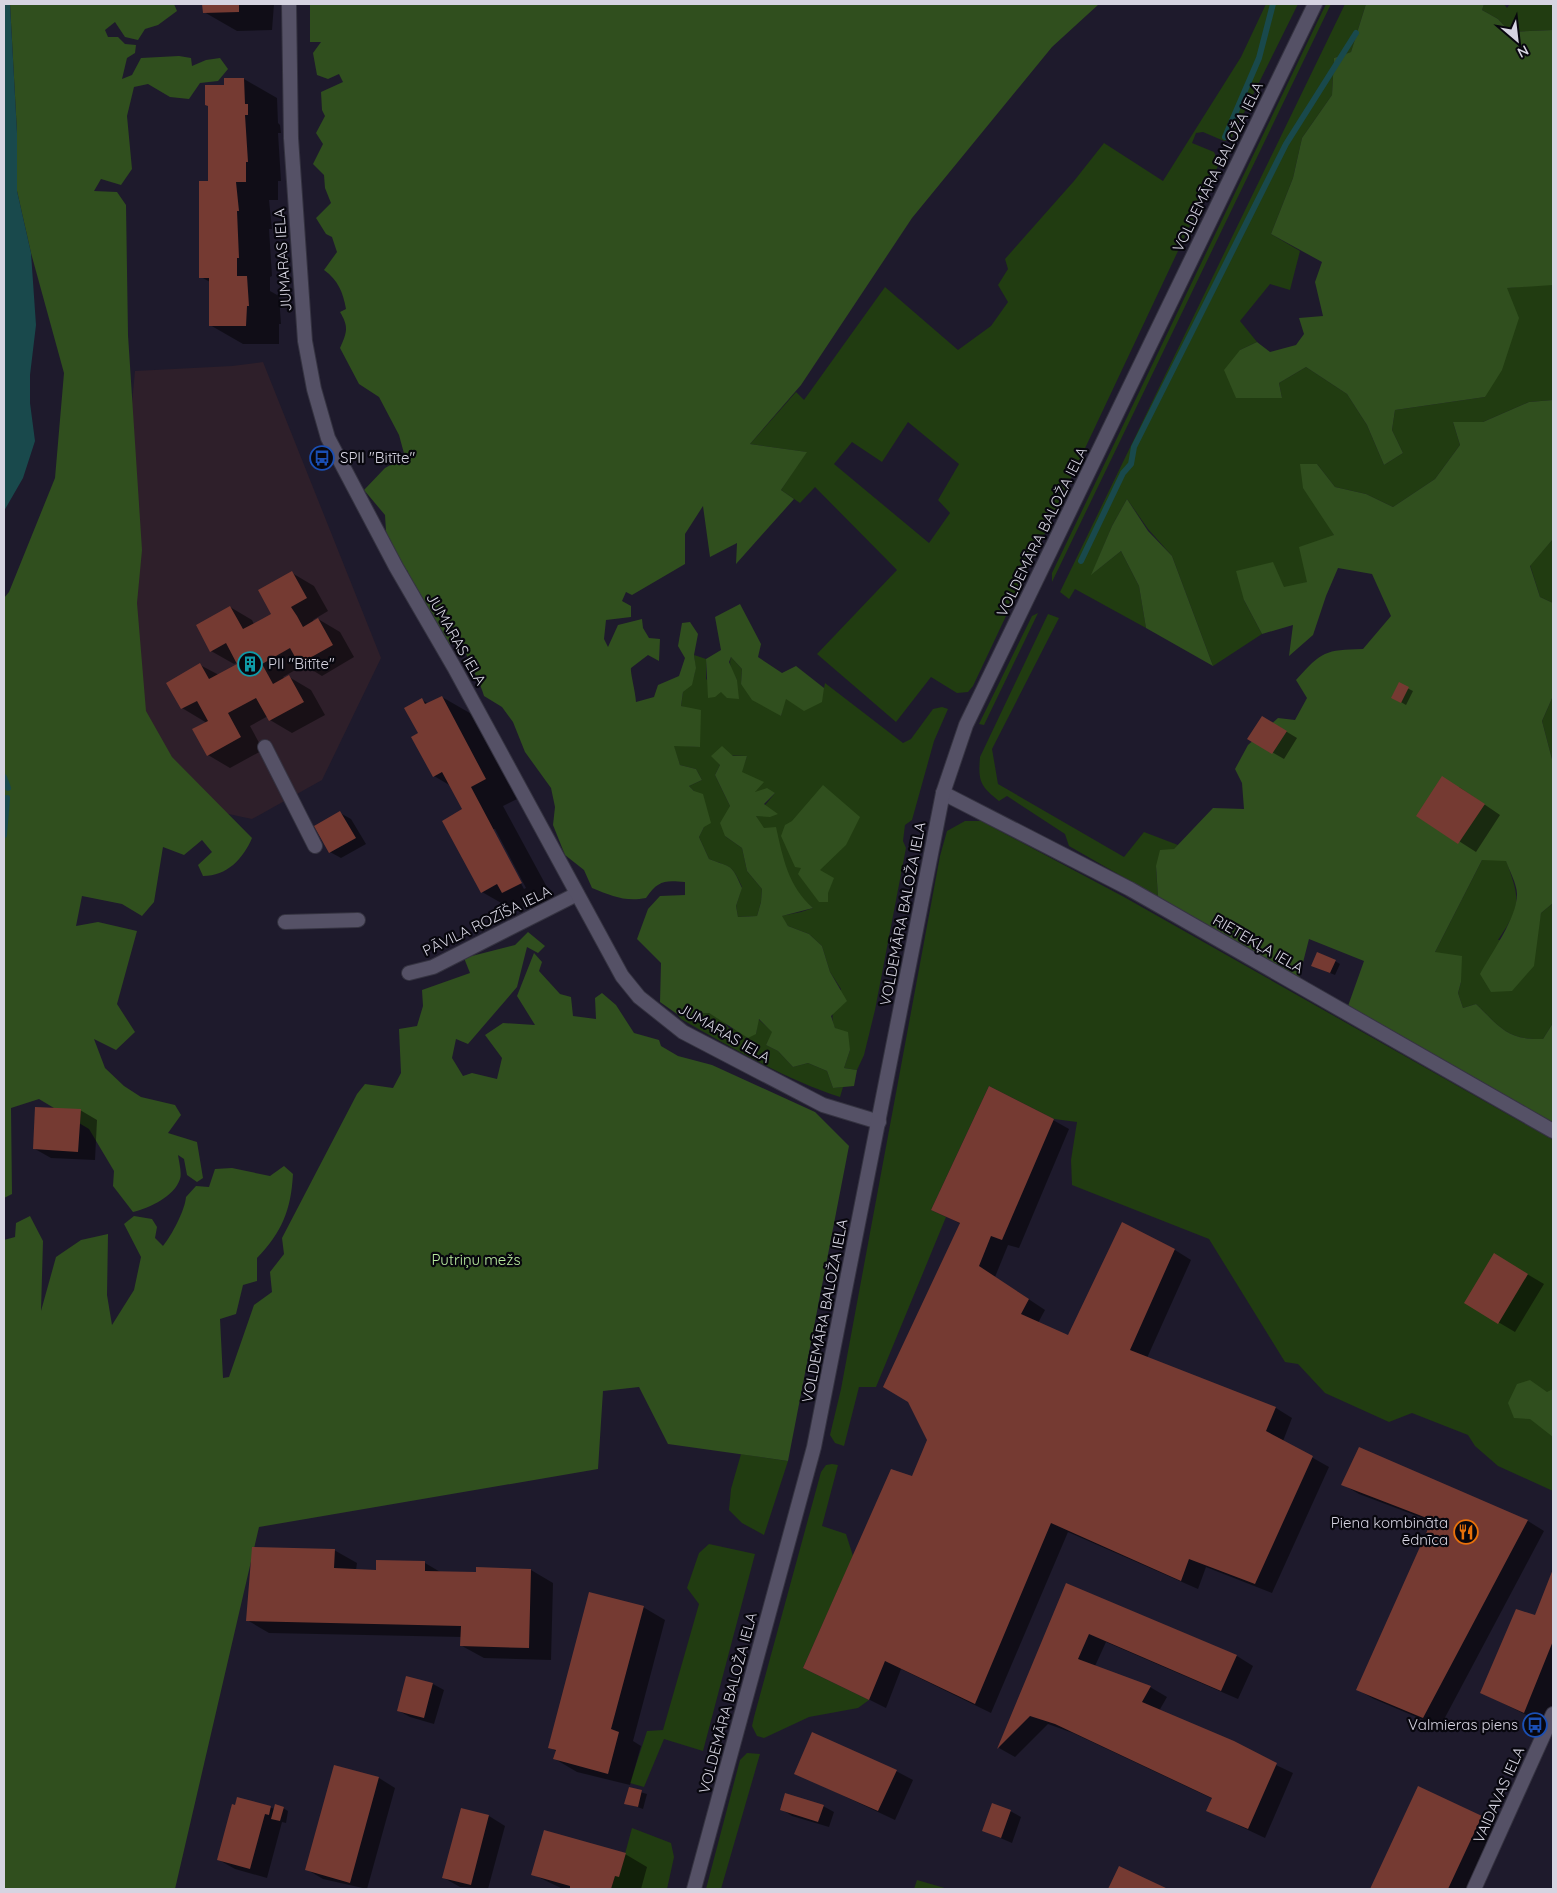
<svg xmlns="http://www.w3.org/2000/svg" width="1557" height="1893" font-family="Quicksand,sans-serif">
  <rect width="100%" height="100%" fill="#1e1a2c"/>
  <path fill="#2e1f2a" d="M263 362 381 658 322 780 252 819 205 809 102 725 135 371 232 366Z"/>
  <path fill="#213c11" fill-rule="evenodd" d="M1266 4H1298L1231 139 1224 141 1203 132 1196 133 1192 143 1214 152 1219 164 973 686 968 692 957 693 931 677 896 722 817 654 897 570 815 487 800 503 781 490 806 452 750 444 796 392 804 400 885 287 958 350 991 326 1008 302 998 285 1008 269 1005 259 1074 181 1104 143 1163 181 1241 57ZM908 422 959 464 938 500 950 513 929 543 834 464 852 442 882 462Z
    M1326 4H1331L1052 582V573Z
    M1345 4H1366L1351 52 1334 58 1332 95 1302 138 1293 178 1271 234 1300 251 1290 290 1270 284 1240 321 1257 342 1240 350 1282 398 1279 383 1306 367 1347 394 1367 425 1384 465 1403 453 1392 430 1395 410 1485 397 1507 288 1552 284 1553 400 1529 402 1483 422H1453L1460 445 1435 479 1393 507 1366 494 1335 487 1317 464 1322 513 1334 535 1308 582 1244 600 1262 634 1213 666 1172 556 1148 529 1127 499 1112 526 1092 574 1121 551 1139 586 1146 628 1075 589 1069 599 1060 592Z
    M1484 4H1504L1507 8 1510 4H1553V30L1510 32 1498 19 1482 10Z
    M1553 539V603L1540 597 1530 565Z
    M1038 613 984 725 979 724 1032 616Z
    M1048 614 1059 618 992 749 998 784 1124 857 1144 832 1178 845 1156 868 1158 897 1069 846 1065 834 1007 796 999 801C980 786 978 781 980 757Z
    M694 655 706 659V679L721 691 737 680C733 672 728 666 731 657L742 669 741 684 781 716 785 698 824 688 825 683 903 743 911 739 933 709 942 707 948 709 934 741 912 820 905 825 903 841 906 848 875 1010 864 1055 857 1070 844 1068 850 1050C829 1020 828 1023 841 989L830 972 822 946 809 934 788 926 781 916 801 912 813 908 799 896 756 816 775 793H754L745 775 741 772 747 756 712 755 720 765 715 775 730 806 725 836 742 848 747 871 762 889 761 902 757 916 738 917 736 906 742 887C731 863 731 868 709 859L699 837 704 827 694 791 689 786 702 780 696 769 680 765 673 745 699 747 688 708 681 706 683 692C695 682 697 670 694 655Z
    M1553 696V763L1542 721Z
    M965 821H981L1124 897 1553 1140V1491L1498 1466 1475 1446 1468 1435 1412 1413 1389 1422 1325 1393 1298 1364 1285 1362 1209 1239 1072 1185 1071 1160 1077 1122 1054 1119 989 1086 931 1210 946 1217 876 1387H859L844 1446 835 1443 830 1435 841 1389 940 856 947 831Z
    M1482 860H1506C1520 900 1522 905 1498 940L1536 937 1541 913 1553 903V1023L1543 1039C1507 1040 1501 1028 1476 1004L1463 1008 1458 993 1461 982 1435 952Z
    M709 1013 721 1019 729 1028 756 1034 758 1019 773 1032 766 1045 778 1051 793 1067 808 1063 827 1071 833 1088 843 1087 840 1097C785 1079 732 1048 681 1019L677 1014Z
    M741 1454 788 1461 764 1535 742 1523 729 1510 731 1489Z
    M832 1464 838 1465 822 1526 846 1534 853 1556 803 1668 869 1700 858 1708 809 1717 764 1738 757 1736 752 1726 754 1717 821 1472 826 1465Z
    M709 1544 755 1554 703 1751 664 1739 644 1787 630 1783 647 1731 663 1730 699 1604 687 1588 699 1553Z
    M747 1753 760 1754 721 1889H706L740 1760Z
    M632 1828 671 1843 674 1857 667 1889H611L615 1876H619Z
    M917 1880 948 1889H914Z"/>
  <path fill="#304f1e" d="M10 4H174L177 11 158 25 145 29 138 40 125 37 115 22 105 30 108 37H118L125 44 136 45 135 53 127 58 122 79 132 75 141 58 179 56 191 58 192 66 206 60 220 58 228 69 218 81 200 83 189 99 170 97 148 84 134 87 127 116 132 169 121 185 101 179 94 191 117 192 126 205 128 335 142 550 137 603 146 711 172 757 252 838C243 859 227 876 203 876L198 865 212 852 202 840 184 855 163 847 154 902 142 916 122 904 82 896 76 926 98 922 137 931 117 1004 135 1032 116 1050 94 1039 105 1068 124 1086 141 1097 175 1105 181 1115 168 1133 197 1142 203 1178 197 1182 187 1175 184 1159 178 1155C179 1162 182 1173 180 1179 174 1197 149 1208 133 1212L113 1186 114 1171 89 1129 39 1099 11 1108 12 1194 4 1198V598L9 592 55 478 64 373 31 253 17 191V133Z
    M310 4H1099L1052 47 912 218 801 385 750 444 807 452 781 490 794 499 736 564 737 543 710 557 703 506 685 534V564L632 595 626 592 622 601 631 606V617L606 620 604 639 608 647 618 625 642 619 643 628 649 638 660 639 659 661 648 655 631 668C630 672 636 694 636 702L654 697 658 685 679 676 685 658 678 646 682 623 690 622 698 634 694 655 696 668 692 685 683 692 681 706 701 710 700 747 674 746 680 765 696 769 702 780 689 786 694 791 703 794 711 823 704 827 699 837 709 859C732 868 731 863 742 888L736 906 738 917 757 916 761 902 762 889 747 871 742 848 725 836 720 823 730 806 715 775 720 765 711 756 722 746 733 756H747L742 772 764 782 755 792 767 788 775 793 764 804 778 814 770 817 756 816 764 828 776 827C783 858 788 886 813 908L782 916 788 926 809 934 822 946 830 972 847 1001 831 1016 835 1028 848 1032 850 1050 844 1068 857 1070 854 1086 833 1088 827 1071 808 1063 793 1067 778 1051 766 1045 772 1032 759 1019 756 1034 748 1038 709 1013 677 1014 660 1002 661 963 637 939 648 909 660 896 685 895V882C665 880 658 880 646 898 625 902 612 896 592 888L584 870 565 855 553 825 555 807 551 788 525 752 513 722 502 707 484 696C480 683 475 674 469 662 465 651 463 641 458 631L450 645 438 633 433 614 408 589V571L392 564V549L386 531 385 515 364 490 385 468 405 457 399 435 379 397 359 384 340 348C347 332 349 327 340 312L346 309C343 292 338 280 324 270L337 252 332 237 326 234 316 218 331 203 325 188 324 175 313 164 323 144 316 133 325 116 322 110 321 92 343 82 339 74 328 79 317 75 313 53 321 42H310Z
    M1366 4H1484L1482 10 1498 19 1510 32 1553 30V285L1507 288 1519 318 1502 370 1485 397 1395 410 1392 430 1403 453 1384 465 1367 425 1347 394 1306 367 1279 383 1282 398H1236L1224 370 1240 350 1257 342 1270 352 1296 345 1304 334 1299 318 1323 316 1315 282 1322 262 1271 234 1293 178 1302 138 1332 95 1334 58 1351 52Z
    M1553 400V539L1530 566 1540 597 1553 603V696L1542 721 1553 763V903L1541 913 1534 966 1512 991 1491 992 1480 974C1492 952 1517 918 1517 894 1517 884 1509 870 1506 861L1482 860 1435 952 1462 956 1461 982 1458 993 1463 1008 1476 1004C1501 1028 1507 1040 1543 1039L1553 1023V1124L1348 1006 1364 961 1309 939 1299 978 1158 897 1156 866 1160 850 1174 849 1213 808 1244 809 1242 783 1235 769 1248 745 1278 718 1295 720 1307 698 1296 680C1322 651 1325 650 1363 649L1391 616 1372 574 1338 568 1326 596 1313 635 1289 656 1293 625 1262 634 1244 600 1236 571 1273 562 1284 587 1307 582 1299 547 1334 535 1303 488 1300 464H1317L1335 487 1366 494 1393 507 1435 479 1460 445 1453 422H1483L1529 402Z
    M1127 499 1148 531 1172 556 1213 666 1146 628 1139 586 1121 551 1091 575 1112 526Z
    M740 604 761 644 758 657 782 673 796 666 824 688 822 702 804 711 786 699 781 716 752 700 741 684 742 669 731 657 729 662 737 680 739 699 727 698 721 692 715 697 708 698 706 659 721 650 715 617Z
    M823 785 860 817 846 845 820 870 834 878 828 893V902H819L798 874 801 868 795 867 781 836 785 825 792 821Z
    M528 932 545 946 538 953 527 947 517 987 468 1044 456 1039 452 1058 463 1076 472 1073 497 1079 502 1058 485 1035 503 1023 535 1025 517 996 534 953 542 962 539 971 560 994 571 997 573 1016 596 1019 595 998 602 993 616 1005 634 1033 659 1040 661 1046 678 1056 712 1065 815 1112 849 1146 788 1461 668 1444 639 1387 603 1391 598 1469 259 1527 175 1889H4V1240L15 1237 16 1223 30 1216 43 1241 41 1311 56 1257 81 1240 108 1234 107 1295 112 1325 134 1290 141 1257 124 1224 134 1216 152 1219 157 1227 155 1238 163 1246C172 1235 185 1210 186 1197L196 1186 209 1187 215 1169 232 1168 270 1176 284 1166 293 1174C291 1210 282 1232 257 1258V1281L243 1285 236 1314 220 1319 223 1378 229 1377 254 1305 272 1292 270 1272 284 1254 282 1238 357 1094 365 1084 393 1088 401 1073 399 1029 417 1026 423 1006 422 990 470 973 464 958 515 945Z
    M1530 1380 1547 1392 1553 1389V1437L1530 1419 1514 1418 1508 1403 1517 1384Z"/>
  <path fill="#19494c" d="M4 4H10L17 133V191L31 253 36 325 30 375V403L35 441 23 478 4 511Z"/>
  <path fill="#0007" fill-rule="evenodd" d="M204 4H274L272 30 237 31 204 12Z
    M226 79H244L277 98 278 123 280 125 281 133H278L281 181H278V200H269L272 229H269L272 276 270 277V291L279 296 281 324H279V344H243L210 325V282L201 277 209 182Z
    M292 573 314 586 328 611 313 620 314 622 318 619 340 632 354 657 322 676 304 665 283 677 285 679 289 677 311 690 325 715 292 733 270 720 268 716 250 726 263 750 230 768 208 755 207 723 182 708 200 665 219 675 239 664 238 662 234 664 211 651 230 607 252 620 254 624 273 614Z
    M1399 684 1413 691 1406 705 1392 697Z
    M442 697 475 716 519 798 503 806 555 902 536 911 526 905 515 911 482 892 464 810 451 786 434 776 420 734 422 700 429 704ZM492 829H495L526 888 524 889Z
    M1262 717 1297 738 1284 759 1249 739Z
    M1459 787 1500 815 1476 852 1418 815Z
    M340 813 351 819 366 844 341 858 330 852Z
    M1335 961 1340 964 1335 975 1318 968Z
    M80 1110 97 1120 95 1160 51 1158 35 1149Z
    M1053 1120 1069 1129 1019 1248 1008 1245 995 1277 1045 1310 1038 1323 1069 1337 1123 1224 1175 1250 1191 1260 1147 1358 1276 1408 1292 1418 1283 1441 1329 1467 1272 1593 1206 1567 1198 1589 1068 1532 991 1713 901 1669 886 1708 804 1667 913 1477 928 1440 961 1224 932 1209Z
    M1495 1255 1544 1284 1515 1332 1466 1303Z
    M1359 1449 1528 1521 1544 1531 1440 1727 1374 1699 1358 1690 1433 1522 1359 1494 1342 1484Z
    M334 1550 357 1563 356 1570 377 1571 425 1563 442 1573 477 1574 531 1570 553 1583 551 1660 484 1658 462 1646V1637L269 1633 247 1620Z
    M1553 1572V1708L1547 1725 1482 1693 1536 1617Z
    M1067 1585 1237 1656 1253 1666 1238 1699 1106 1642 1095 1666 1150 1687 1167 1697 1159 1711 1293 1773 1265 1838 1208 1811 1213 1799 1073 1733 1048 1724 1015 1757 999 1748Z
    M643 1607 665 1620 633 1741 641 1746 630 1785 577 1772 555 1759 556 1751 549 1747Z
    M407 1677 433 1684 444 1690 434 1724 410 1717 399 1711Z
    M335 1766 379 1778 395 1788 367 1889 323 1879 306 1869Z
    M896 1771 913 1780 895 1820 795 1773Z
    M1419 1788 1504 1830 1476 1889H1372Z
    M630 1789 647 1794 643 1809 626 1803Z
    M238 1798 275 1809 283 1808 288 1811 286 1823 282 1822 267 1878 235 1869 219 1860Z
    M823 1806 834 1812 829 1827 792 1816 781 1809Z
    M462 1809 489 1816 505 1826 488 1889 460 1887 444 1878Z
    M1010 1811 1021 1817 1012 1843 984 1831Z
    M625 1854 647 1867 641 1889H563L532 1874Z
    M1120 1868 1165 1889H1109Z"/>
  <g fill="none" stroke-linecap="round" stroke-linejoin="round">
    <path stroke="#19494c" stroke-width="6" d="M1225 137 1259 58 1273 4
      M1081 561 1123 473 1131 464 1134 447 1286 144 1356 33
      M4 777 8 788
      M4 835 7 798"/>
  </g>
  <path fill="#753a32" d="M202 4H239V12L203 13Z
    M224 78H244L245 104H248V115H245L248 162H246V182H236L239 211H237L239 258H237V276H247L249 306H247L246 326H209V278H199V181H208V106L205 105V85H224Z
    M292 571 307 598 291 607 297 616 303 627 318 618 333 645 299 664 290 648 262 664 273 684 289 675 304 702 269 721 256 698 228 713 241 737 207 756 192 729 208 721 197 701 181 709 166 683 200 663 209 679 237 664 226 643 210 652 196 625 230 606 243 629 262 619 271 614 258 590Z
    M1399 682 1409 687 1401 703 1391 698Z
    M442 696 486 779 471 787 522 883 502 893 497 884 481 893 442 821 462 809 442 772 433 777 411 737 418 733 404 708 422 698 425 704Z
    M1262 716 1287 731 1272 754 1247 739Z
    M1442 776 1485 804 1458 844 1416 816Z
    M340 811 356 838 329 853 314 826Z
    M1317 952 1336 960 1330 973 1311 966Z
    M989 1086 1054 1119 1002 1240 991 1236 979 1266 1029 1299 1021 1314 1068 1335 1122 1222 1175 1249 1130 1350 1276 1407 1266 1431 1313 1456 1255 1584 1189 1559 1181 1581 1051 1523 975 1704 885 1661 869 1700 803 1668 891 1469 912 1476 927 1440 908 1402 883 1387 960 1223 931 1210Z
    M35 1107 81 1109 78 1152 33 1149Z
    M1494 1253 1528 1274 1498 1324 1464 1303Z
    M1359 1447 1528 1520 1423 1718 1356 1690 1432 1520 1341 1485Z
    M252 1547 335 1549 334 1568 376 1570V1560L425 1561V1571L476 1572V1567L531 1569 529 1648 460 1646 461 1626 246 1621Z
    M1553 1569V1641L1524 1713 1480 1693 1516 1609 1535 1615Z
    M1066 1583 1237 1655 1221 1691 1089 1634 1078 1659 1151 1686 1142 1702 1234 1741 1277 1763 1248 1829 1206 1811 1212 1798 1055 1724 1030 1716 997 1749Z
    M589 1592 644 1606 611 1729 619 1732 608 1774 553 1759 556 1750 548 1748Z
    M406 1676 433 1683 424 1718 397 1711Z
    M812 1732 897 1770 878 1811 794 1774Z
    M334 1765 379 1777 350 1883 305 1870Z
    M1418 1786 1482 1816 1448 1889H1370Z
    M629 1787 642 1790 638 1807 624 1804Z
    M785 1793 824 1805 818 1822 780 1810Z
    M237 1797 271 1806 269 1815 265 1814 250 1869 217 1860 232 1804 235 1805Z
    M992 1803 1011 1810 1001 1838 982 1831Z
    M275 1804 284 1807 280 1821 271 1819Z
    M461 1808 489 1815 471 1885 442 1878Z
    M544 1830 626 1853 619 1877 615 1876 611 1889H570V1886L531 1875Z
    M1119 1866 1168 1889H1108Z"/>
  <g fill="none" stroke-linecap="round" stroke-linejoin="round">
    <g stroke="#353341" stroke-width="16">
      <path id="minor" d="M265 747 315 846
        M943 793 1130 889 1553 1131
        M285 922 358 920
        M409 973 433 967 577 894
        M1474 1889 1553 1714"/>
    </g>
    <g stroke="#353341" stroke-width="16">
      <path id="tertiary" d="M289 4 291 138 305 341 314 389 328 438 396 567 454 667 622 976 639 997 683 1032 823 1105 879 1122"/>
    </g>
    <g stroke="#353341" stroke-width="16">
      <path id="secondary" d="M694 1889 814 1447 943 793 966 725 1315 4"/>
    </g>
    <use href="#minor" stroke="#555166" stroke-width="14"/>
    <use href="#tertiary" stroke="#555166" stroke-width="14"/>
    <use href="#secondary" stroke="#555166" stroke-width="14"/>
  </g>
  <defs>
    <g id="bus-ring" transform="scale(1.25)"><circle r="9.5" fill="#08070e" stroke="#1a4fb4" stroke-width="1.5"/><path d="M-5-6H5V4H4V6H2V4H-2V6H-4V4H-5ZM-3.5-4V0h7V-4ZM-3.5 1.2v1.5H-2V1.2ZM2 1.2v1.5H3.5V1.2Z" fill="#1a4fb4"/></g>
    <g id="building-ring" transform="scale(1.25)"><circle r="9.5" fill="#08070e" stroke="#0f9aa8" stroke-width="1.5"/><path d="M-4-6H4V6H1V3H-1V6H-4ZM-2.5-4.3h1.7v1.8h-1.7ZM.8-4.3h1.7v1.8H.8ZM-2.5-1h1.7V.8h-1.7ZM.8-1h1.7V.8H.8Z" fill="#0f9aa8"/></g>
    <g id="restaurant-ring" transform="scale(1.25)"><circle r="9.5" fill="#08070e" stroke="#e8710a" stroke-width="1.5"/><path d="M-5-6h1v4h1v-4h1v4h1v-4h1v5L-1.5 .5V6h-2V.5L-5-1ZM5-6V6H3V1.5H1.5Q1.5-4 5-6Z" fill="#e8710a"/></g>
  </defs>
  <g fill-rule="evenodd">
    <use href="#bus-ring" x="322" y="458"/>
    <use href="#building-ring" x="250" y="664"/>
    <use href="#restaurant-ring" x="1466" y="1532"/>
    <use href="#bus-ring" x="1535" y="1725"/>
  </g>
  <g text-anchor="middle" stroke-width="4.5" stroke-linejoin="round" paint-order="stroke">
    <g font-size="15" fill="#d6d4e1" stroke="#08070e">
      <text transform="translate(1218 167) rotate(-64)" y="5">VOLDEMĀRA BALOŽA IELA</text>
      <text transform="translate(283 260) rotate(-94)" y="5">JUMARAS IELA</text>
      <text transform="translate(1042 532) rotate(-64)" y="5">VOLDEMĀRA BALOŽA IELA</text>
      <text transform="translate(456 639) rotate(60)" y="5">JUMARAS IELA</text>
      <text transform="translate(903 914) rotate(-79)" y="5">VOLDEMĀRA BALOŽA IELA</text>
      <text transform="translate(487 921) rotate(-26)" y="5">PĀVILA ROZĪŠA IELA</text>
      <text transform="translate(1258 944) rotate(30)" y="5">RIETEKĻA IELA</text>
      <text transform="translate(724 1033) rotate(30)" y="5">JUMARAS IELA</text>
      <text transform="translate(825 1311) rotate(-79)" y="5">VOLDEMĀRA BALOŽA IELA</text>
      <text transform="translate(728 1703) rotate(-75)" y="5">VOLDEMĀRA BALOŽA IELA</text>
      <text transform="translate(1499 1795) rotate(-66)" y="5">VAIDAVAS IELA</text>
    </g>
    <g font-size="15" fill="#d6d4e1" stroke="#08070e" text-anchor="start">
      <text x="340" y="463">SPII "Bitīte"</text>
      <text x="268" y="669">PII "Bitīte"</text>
      <text x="1448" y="1528" text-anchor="end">Piena kombināta<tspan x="1448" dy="17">ēdnīca</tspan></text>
      <text x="1518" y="1730" text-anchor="end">Valmieras piens</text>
    </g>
    <g font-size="15" fill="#baeda0" stroke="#08070e">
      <text x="476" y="1265">Putriņu mežs</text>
    </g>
  </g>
  <rect width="1557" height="1893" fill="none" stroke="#d6d4e1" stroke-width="10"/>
  <g transform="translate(1517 40) rotate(152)" stroke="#08070e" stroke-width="4" paint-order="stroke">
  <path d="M0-4L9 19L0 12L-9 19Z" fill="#d6d4e1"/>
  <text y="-8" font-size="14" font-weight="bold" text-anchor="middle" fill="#d6d4e1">N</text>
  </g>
</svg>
